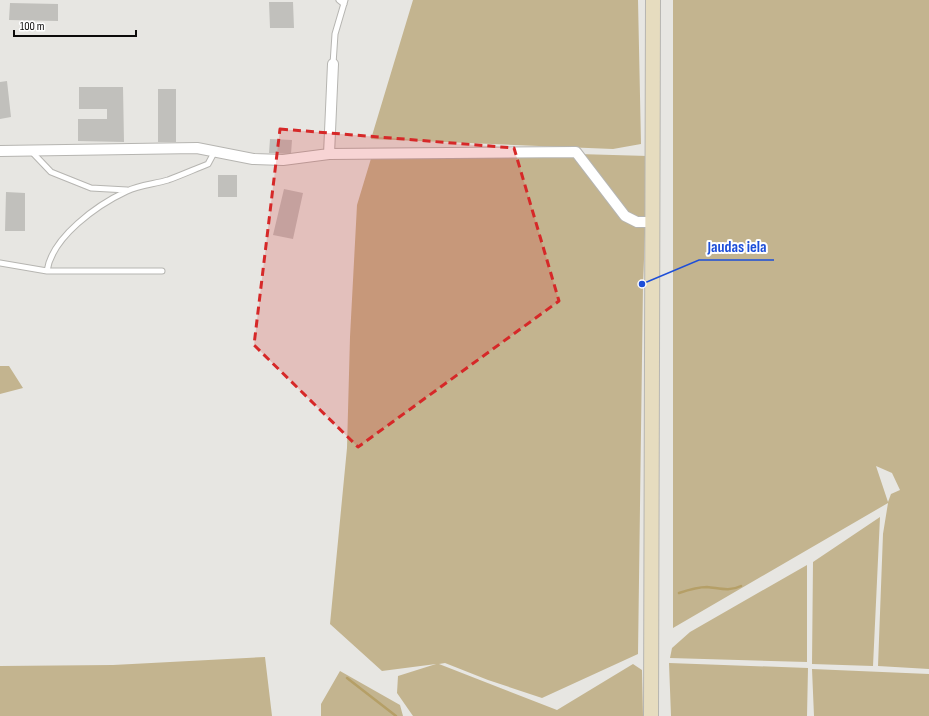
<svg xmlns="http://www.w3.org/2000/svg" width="929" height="716" font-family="'Sofia Sans Condensed',sans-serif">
  <rect width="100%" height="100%" fill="#e7e6e2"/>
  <path fill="#c3b48f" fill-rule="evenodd" d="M413 0H638L641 144 613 149 371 139Z
    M673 0H929V669L878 666 883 534 888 503 673 628ZM876 466 892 473 900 490 891 494 888 502Z
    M373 152H506L648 156 643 285 638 654 542 698 488 680 445 663 439 664 557 710 633 664 642 670 643 716H413L397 693 398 676 436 664 382 671 330 624 347 448 350 337 357 205Z
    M0 366H9L23 388 0 394Z
    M880 517 873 666 812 664 813 562Z
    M807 565V662L670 658 672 648 690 632Z
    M265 657 272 716H0V666L113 665Z
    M669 663 808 668 807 716H671Z
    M812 669 929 674V716H814Z
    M340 671 400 705 403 716H321V704Z"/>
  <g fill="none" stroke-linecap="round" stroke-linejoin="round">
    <path stroke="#b59f67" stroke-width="2.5" d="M679 593C688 590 697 587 707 587 719 588 729 592 741 586
      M347 678 396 716"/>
  </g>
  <path fill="#c1c0bc" d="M269 2H293L294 28H270Z
    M10 3 58 4V21L9 20Z
    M7 81 11 117 0 119V82Z
    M79 87H123L124 142 78 141V119H107V109H79Z
    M158 89H176V142H158Z
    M270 139 292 140 291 154 269 153Z
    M218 175H237V197H218Z
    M284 189 303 193 293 239 273 235Z
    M6 192 25 193V231H5Z"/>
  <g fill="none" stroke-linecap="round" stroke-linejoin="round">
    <g stroke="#b6b5b1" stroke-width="7">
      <path id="service" d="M339 0 344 4
        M333 64 335 34 345 0
        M31 151 51 172 91 188 127 190
        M0 263 47 271H162
        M47 271C52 237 97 205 127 191 139 185 155 184 168 180 182 175 195 169 208 164L215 151"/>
    </g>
    <g stroke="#b6b5b1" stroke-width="12">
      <path id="minor" d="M0 151 197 148 253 159 283 160 329 154 576 152 625 216 637 222H652
        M329 154 333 64"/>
    </g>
    <g stroke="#b6b5b1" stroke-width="16">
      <path id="secondary" d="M651 716 653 0"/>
    </g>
    <use href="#service" stroke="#fff" stroke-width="5"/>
    <use href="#minor" stroke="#fff" stroke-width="10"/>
    <use href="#secondary" stroke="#e6dcbf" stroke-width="14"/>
  </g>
  <path fill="#d62828" fill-opacity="0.2" stroke="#d62828" stroke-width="3" stroke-dasharray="8 5" stroke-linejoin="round" d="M280 129 514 148 559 301 358 447 254 345Z"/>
  <path fill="none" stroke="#1d4ed8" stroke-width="1.5" d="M642 284L699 260H774"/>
  <circle fill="#1d4ed8" stroke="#fff" stroke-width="1.5" cx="642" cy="284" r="4"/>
  <g font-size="16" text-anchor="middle" font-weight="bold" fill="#1d4ed8" stroke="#fff" stroke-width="4" stroke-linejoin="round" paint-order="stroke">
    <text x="737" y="252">Jaudas iela</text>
  </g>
  <path d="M14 30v6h122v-6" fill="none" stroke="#0c0b0a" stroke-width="2"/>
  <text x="20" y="30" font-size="12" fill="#0c0b0a" stroke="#ffffff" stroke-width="3" paint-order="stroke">100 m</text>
</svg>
